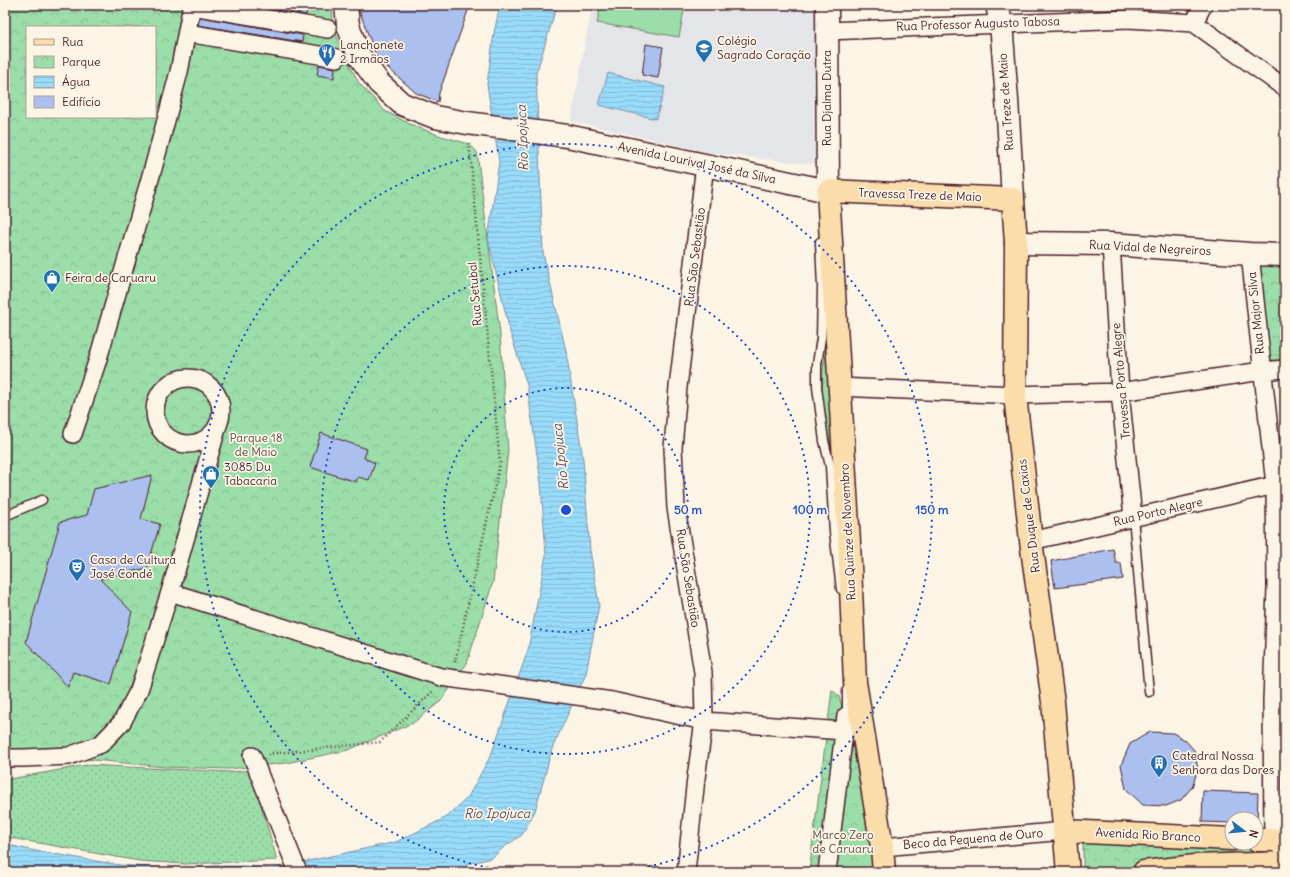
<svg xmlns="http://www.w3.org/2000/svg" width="1290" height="877" font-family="Delius,sans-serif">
  <defs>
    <pattern id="grass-dots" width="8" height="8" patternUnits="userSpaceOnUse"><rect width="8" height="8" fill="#9bdea9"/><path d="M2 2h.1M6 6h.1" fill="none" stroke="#87be92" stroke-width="1.8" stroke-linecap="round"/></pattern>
    <pattern id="park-crowns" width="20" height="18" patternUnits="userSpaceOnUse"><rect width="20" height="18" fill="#9bdea9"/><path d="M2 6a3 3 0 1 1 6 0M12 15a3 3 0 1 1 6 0" fill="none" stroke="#87be92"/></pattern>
    <pattern id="water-rules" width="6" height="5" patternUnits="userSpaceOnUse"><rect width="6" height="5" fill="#98dbfa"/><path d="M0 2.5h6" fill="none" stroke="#84bcd6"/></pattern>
  </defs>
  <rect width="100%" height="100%" fill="#fcf5e5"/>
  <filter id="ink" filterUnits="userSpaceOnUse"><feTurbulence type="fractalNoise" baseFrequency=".025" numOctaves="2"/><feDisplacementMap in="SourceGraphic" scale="8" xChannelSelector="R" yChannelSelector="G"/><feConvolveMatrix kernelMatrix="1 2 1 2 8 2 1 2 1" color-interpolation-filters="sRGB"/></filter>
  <g filter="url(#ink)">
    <path fill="#e4e5e8" d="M592 5H825L818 162 809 164 712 153 571 121Z"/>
    <path fill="url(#grass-dots)" stroke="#727e6a" d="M87 765 231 772 251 770 277 860 185 864 139 861 5 837V778L10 779Z"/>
    <path fill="url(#park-crowns)" stroke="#727e6a" fill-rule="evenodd" d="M5 5H332L333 26 343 53 359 83 385 111 410 124 438 135 469 144 477 152 500 334 508 451 493 582 467 663 441 701 413 723 348 750 286 763 229 769 165 767 33 754 5 753ZM27 27H155V117H27Z
      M1255 260H1285V360H1265Z
      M829 333 836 461C820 413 818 382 829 333Z
      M1282 595H1285V696H1282Z
      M832 690 839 696 852 744 875 845 880 872H809Z
      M1083 837 1264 844 1285 857 1198 862 1115 870 1104 872H1083Z"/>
    <path fill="#9bdea9" stroke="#727e6a" d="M601 5H685L679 37 597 23Z"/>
    <path fill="url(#water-rules)" stroke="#7990a7" d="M500 5H557L536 74 543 253 566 351 583 459 590 550 599 605 586 674 552 749 535 811 522 835 504 847 492 858 467 864 464 872H5V844L30 850 120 865 175 869 216 866H243L271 869 396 842 447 817 468 797 491 755 528 650 546 555 541 483 527 385 510 332 488 239 499 162 487 84 494 33Z
      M608 73 665 87 656 119 599 105Z"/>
    <path fill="#abc0ef" stroke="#4a1f2b" d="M246 5H308L306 15Z
      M359 5H470L439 93 438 102 416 93 377 58 359 10Z
      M200 17 303 35 302 42 198 25Z
      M646 44 663 47 658 78 642 75Z
      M319 65 335 68 334 78 317 75Z
      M321 433 367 449 364 458 375 463 369 480 358 477 356 482 310 467Z
      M152 475 141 519 160 524 147 568 100 579 132 612 111 684 73 672 68 687 26 642 60 522 87 515 94 489Z
      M1113 549 1116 563H1121L1123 579 1055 588 1051 561Z
      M1150 732 1173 733 1185 740 1194 750 1198 769 1192 787 1181 800 1166 806 1143 805 1126 789 1121 765 1130 744Z
      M1203 791 1258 793 1257 824 1256 819H1232V823L1202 822Z"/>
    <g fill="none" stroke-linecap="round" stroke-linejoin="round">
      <g stroke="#4a1f2b" stroke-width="11">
        <path id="lane" d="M820 242 822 288 821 338 817 364V387L824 441 830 466 834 532 841 589
          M5 516 42 500
          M1133 517 1149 692
          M847 690V718"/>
      </g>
      <g stroke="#4a1f2b" stroke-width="20">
        <path id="street" d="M192 6 328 29
          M1194 23 1203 5
          M827 31 1128 19 1194 23 1285 88
          M187 33 337 58
          M1111 244 1120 392 1133 517
          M1250 254 1275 485 1276 587 1272 701 1273 841 1282 847
          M155 411a33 33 0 1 1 66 0a33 33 0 1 1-66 0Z
          M839 387 1015 395 1120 392 1262 371 1285 369
          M73 434 98 359 154 165 179 72 192 5
          M1031 541 1284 483
          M170 592 441 677
          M612 701 704 721 844 731
          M252 756 298 872
          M5 758H24L69 756 101 744 122 722 139 690 170 592 218 425
          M882 847 1065 831
          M686 872 696 778 704 721 703 672 676 508 673 448 678 387 705 165
          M827 872 846 716"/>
      </g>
      <g stroke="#4a1f2b" stroke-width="25">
        <path id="secondary" d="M346 5 348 25 358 54 379 83 402 104 435 117 467 123 567 136 828 191 827 5
          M997 5 1001 23 1007 100 1013 199
          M1016 243 1111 244 1250 254 1285 255"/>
      </g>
      <g stroke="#4a1f2b" stroke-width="25">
        <path id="primary" d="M1065 831 1232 839
          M1256 840H1285
          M884 872 882 847 855 682 849 542 828 191 1013 199 1016 243 1015 395 1031 541 1053 702 1068 872
          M1144 872 1195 866 1285 863"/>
      </g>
      <path stroke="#4a1f2b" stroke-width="2.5" stroke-dasharray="1 3" stroke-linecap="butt" d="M455 662 500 463 469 142
        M268 754 380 742 433 691"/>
      <use href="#lane" stroke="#fcf5e5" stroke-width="8"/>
      <use href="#street" stroke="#fcf5e5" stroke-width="17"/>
      <use href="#secondary" stroke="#fcf5e5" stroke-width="22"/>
      <use href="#primary" stroke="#faddab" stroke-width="22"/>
      <g stroke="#4a1f2b" stroke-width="20" stroke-linecap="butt">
        <path id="street-bridge" d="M441 677 612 701"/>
      </g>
      <use href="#street-bridge" stroke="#fcf5e5" stroke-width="17"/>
    </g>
  </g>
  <g fill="none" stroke="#1d4ed8" stroke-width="2" stroke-dasharray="2 4">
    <circle cx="566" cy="510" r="122"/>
    <circle cx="566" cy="510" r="244"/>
    <path d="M512 872A366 366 0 1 1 620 872"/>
  </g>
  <defs>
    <g id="school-pin" transform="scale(0.9)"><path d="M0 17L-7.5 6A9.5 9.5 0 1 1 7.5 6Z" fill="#1f6fb2" stroke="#fcf5e5"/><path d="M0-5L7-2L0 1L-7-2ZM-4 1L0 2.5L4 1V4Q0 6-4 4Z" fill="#fff"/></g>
    <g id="restaurant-pin" transform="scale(0.9)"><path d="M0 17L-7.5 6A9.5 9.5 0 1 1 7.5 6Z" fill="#1f6fb2" stroke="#fcf5e5"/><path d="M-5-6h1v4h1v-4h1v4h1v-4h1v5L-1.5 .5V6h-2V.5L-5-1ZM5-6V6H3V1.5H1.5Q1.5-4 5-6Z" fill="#fff"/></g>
    <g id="shop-pin" transform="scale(0.9)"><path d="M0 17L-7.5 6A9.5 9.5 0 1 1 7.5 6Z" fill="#1f6fb2" stroke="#fcf5e5"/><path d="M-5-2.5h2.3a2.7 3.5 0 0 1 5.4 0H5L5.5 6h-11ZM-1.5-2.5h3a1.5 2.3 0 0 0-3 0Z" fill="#fff"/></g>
    <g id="theatre-pin" transform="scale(0.9)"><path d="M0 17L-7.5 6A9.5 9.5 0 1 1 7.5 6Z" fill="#1f6fb2" stroke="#fcf5e5"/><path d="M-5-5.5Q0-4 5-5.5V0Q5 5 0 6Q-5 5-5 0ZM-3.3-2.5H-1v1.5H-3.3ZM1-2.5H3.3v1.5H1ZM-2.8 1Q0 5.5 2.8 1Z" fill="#fff"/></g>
    <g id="building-pin" transform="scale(0.9)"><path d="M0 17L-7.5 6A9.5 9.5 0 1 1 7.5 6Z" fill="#1f6fb2" stroke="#fcf5e5"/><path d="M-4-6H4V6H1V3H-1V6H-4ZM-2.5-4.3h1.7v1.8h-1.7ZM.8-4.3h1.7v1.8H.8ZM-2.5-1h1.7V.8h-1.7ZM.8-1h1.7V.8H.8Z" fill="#fff"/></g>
  </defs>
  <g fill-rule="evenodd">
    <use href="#school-pin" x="704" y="48"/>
    <use href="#restaurant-pin" x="327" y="52"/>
    <use href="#shop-pin" x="52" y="278"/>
    <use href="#shop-pin" x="211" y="474"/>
    <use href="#theatre-pin" x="77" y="567"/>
    <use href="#building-pin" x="1159" y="763"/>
  </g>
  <g text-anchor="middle" stroke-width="3.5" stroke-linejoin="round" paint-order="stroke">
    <g font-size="12" fill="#4a1f2b" stroke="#fcf5e5">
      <text transform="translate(978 24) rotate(-2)" y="4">Rua Professor Augusto Tabosa</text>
      <text transform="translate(827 98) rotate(-90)" y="4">Rua Djalma Dutra</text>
      <text transform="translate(1006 102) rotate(-94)" y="4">Rua Treze de Maio</text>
      <text transform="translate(697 163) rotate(12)" y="4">Avenida Lourival José da Silva</text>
      <text transform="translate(920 195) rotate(2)" y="4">Travessa Treze de Maio</text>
      <text transform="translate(1150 248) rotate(3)" y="4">Rua Vidal de Negreiros</text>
      <text transform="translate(695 257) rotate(-83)" y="4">Rua São Sebastião</text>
      <text transform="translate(475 294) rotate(-95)" y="4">Rua Setubal</text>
      <text transform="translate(1256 313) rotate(-96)" y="4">Rua Major Silva</text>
      <text transform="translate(1121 381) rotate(-95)" y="4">Travessa Porto Alegre</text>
      <text transform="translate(1158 512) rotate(-13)" y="4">Rua Porto Alegre</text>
      <text transform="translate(1029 516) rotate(-97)" y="4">Rua Duque de Caxias</text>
      <text transform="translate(848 532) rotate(-93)" y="4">Rua Quinze de Novembro</text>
      <text transform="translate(688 578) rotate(81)" y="4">Rua São Sebastião</text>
      <text transform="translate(1148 835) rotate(3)" y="4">Avenida Rio Branco</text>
      <text transform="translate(973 839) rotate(-5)" y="4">Beco da Pequena de Ouro</text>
    </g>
    <g font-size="12" fill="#4a1f2b" stroke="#fcf5e5" text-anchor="start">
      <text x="717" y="45">Colégio<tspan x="717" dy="14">Sagrado Coração</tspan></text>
      <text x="340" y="49">Lanchonete<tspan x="340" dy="14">2 Irmãos</tspan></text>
      <text x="65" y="282">Feira de Caruaru</text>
      <text x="224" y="471">3085 Du<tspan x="224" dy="14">Tabacaria</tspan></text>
      <text x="90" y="564">Casa de Cultura<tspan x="90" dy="14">José Condé</tspan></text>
      <text x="1172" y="760">Catedral Nossa<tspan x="1172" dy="14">Senhora das Dores</tspan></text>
    </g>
    <g font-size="12" fill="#5e4f4a" stroke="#fcf5e5">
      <text x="256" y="442">Parque 18<tspan x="256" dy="14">de Maio</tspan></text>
      <text x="843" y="839">Marco Zero<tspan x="843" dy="14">de Caruaru</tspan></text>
    </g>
    <g font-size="13" font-style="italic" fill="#5e4e5f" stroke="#fcf5e5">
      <text transform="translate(522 138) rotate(-92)" y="5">Rio Ipojuca</text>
      <text transform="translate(560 457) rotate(-96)" y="5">Rio Ipojuca</text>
      <text x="497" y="818">Rio Ipojuca</text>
    </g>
  </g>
  <circle cx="566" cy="510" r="6" fill="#1d4ed8" stroke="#fcf5e5" stroke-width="2"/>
  <g font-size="12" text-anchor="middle" font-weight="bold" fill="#1d4ed8" stroke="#fcf5e5" stroke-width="3.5" stroke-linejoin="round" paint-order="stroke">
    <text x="688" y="514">50 m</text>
    <text x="810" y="514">100 m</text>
    <text x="932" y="514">150 m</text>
  </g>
  <rect width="1290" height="877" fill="none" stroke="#fcf5e5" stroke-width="20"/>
  <rect x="10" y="10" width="1270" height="857" fill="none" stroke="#4a1f2b" stroke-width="1.5" filter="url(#ink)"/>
  <rect x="26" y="26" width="130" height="92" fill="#fcf5e5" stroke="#b59f9b"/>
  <rect x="34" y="39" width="20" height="6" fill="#faddab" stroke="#b59f9b"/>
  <text x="62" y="46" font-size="12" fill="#4a1f2b">Rua</text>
  <rect x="34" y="56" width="20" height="12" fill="url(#park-crowns)" stroke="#b59f9b"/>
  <text x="62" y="66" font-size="12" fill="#4a1f2b">Parque</text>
  <rect x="34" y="76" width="20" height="12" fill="url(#water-rules)" stroke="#b59f9b"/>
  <text x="62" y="86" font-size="12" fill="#4a1f2b">Água</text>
  <rect x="34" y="96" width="20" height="12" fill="#abc0ef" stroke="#b59f9b"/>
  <text x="62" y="106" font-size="12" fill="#4a1f2b">Edifício</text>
  <g transform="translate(1244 831) rotate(106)"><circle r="19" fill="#fcf5e5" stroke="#b59f9b"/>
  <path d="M0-3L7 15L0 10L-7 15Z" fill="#1f6fb2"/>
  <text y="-6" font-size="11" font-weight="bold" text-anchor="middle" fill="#4a1f2b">N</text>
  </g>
</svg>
